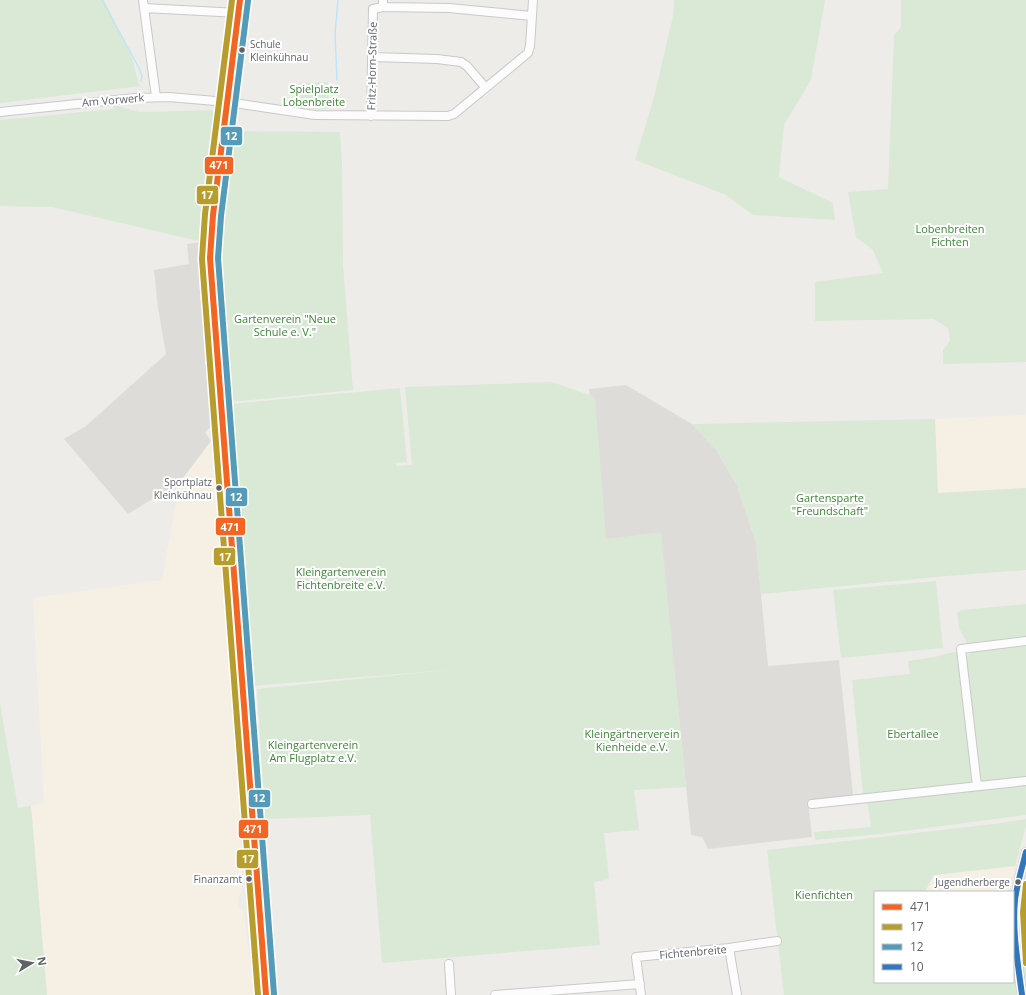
<svg xmlns="http://www.w3.org/2000/svg" width="1026" height="995" font-family="'Open Sans',sans-serif">
  <rect width="100%" height="100%" fill="#eeece9"/>
  <path fill="#f6f0e4" d="M1026 415V488L938 493 935 419Z
    M211 441 214 446 238 761 242 891 238 899 239 907 243 910 255 995H47L31 806 44 803 33 598 162 580 180 482Z
    M1015 866 1008 892H925L934 875Z"/>
  <path fill="#dedcd9" d="M203 242 199 278 211 427 205 432 211 441 180 482 128 514 64 439 86 426 166 354 158 308 154 270 189 264 187 244Z
    M626 385 692 424 716 450 737 485 756 543 768 666 839 660 853 795 808 800 812 837 708 849 702 837 691 835 661 541 604 547 589 389Z"/>
  <path fill="#d9e9d5" d="M0 0H104L132 58 139 85 141 86 0 103Z
    M674 0H825L811 80 784 125 779 177 833 203 835 220 753 215 724 194 635 160 654 97 673 16Z
    M901 0H1026V362L943 364V350L950 341 948 328 934 319 815 321V282L883 273 873 250 856 237 848 192 888 189 894 36 901 27Z
    M328 82 329 109 301 108 300 83Z
    M114 105 139 112 221 110 209 206 205 221 203 242 52 207 0 206V120L114 109Z
    M232 131 340 132 342 162 343 265 353 390 230 402 227 387 219 252Z
    M552 382 595 397 606 539 661 532 686 787 634 790 639 830 604 833 609 879 594 882 600 945 382 963 370 815 265 819 257 689 449 670 250 686 233 478 235 477 230 404 400 388 407 462 395 463 397 466 412 465 405 387Z
    M935 419 938 493 1026 488V570L947 576 761 594 756 543 737 485 716 450 692 424Z
    M936 581 943 648 841 658 833 590Z
    M1026 604V639L968 645 959 628 957 613 961 610Z
    M1026 646V778L985 782 980 780 965 657 975 651Z
    M956 652 960 657 973 777 971 782 967 785 863 795 852 680 910 674 908 661 935 657 949 653Z
    M0 703 18 808 31 806 47 995H0Z
    M1026 783V815L881 834 815 840 814 832 871 827 867 801Z
    M1026 819V826L1015 866 934 875 925 892H875V982H1013V918H1020L1023 882 1026 872V995H784L767 850 994 824Z"/>
  <g fill="none" stroke-linecap="round" stroke-linejoin="round">
    <path stroke="#bee5f7" stroke-width="1.5" d="M102 0 139 68 142 76 141 81
      M337 80 335 33 338 0"/>
    <g stroke="#c8c9c9" stroke-width="10">
      <path id="minor" d="M143 0 156 97
        M240 0 213 215 210 258 266 995
        M383 7 449 8 532 16
        M144 8 239 13
        M372 57 437 59 461 62 467 66 485 87
        M0 112 135 98 169 97 227 102 315 115 448 116 454 114 528 53 530 46 533 0
        M371 116 373 9 383 7V0
        M977 786 961 649 1026 641
        M812 804 1026 781
        M729 948 737 995
        M449 964 451 995
        M495 995 640 984
        M641 995 636 957 729 948 777 941
        M1022 995C1018 964 1013 931 1015 900 1017 884 1022 868 1026 852"/>
    </g>
    <use href="#minor" stroke="#fcfcfc" stroke-width="8"/>
    <g stroke="#fff" stroke-width="9">
      <path id="bus-1" d="M240 0 213 215 210 258 266 995"/>
    </g>
    <g stroke="#fff" stroke-width="9">
      <path id="bus-2" d="M232 0 205 214 202 259 258 995
        M1026 884 1023 912 1026 963"/>
    </g>
    <g stroke="#fff" stroke-width="9">
      <path id="bus-3" d="M248 1 221 216 218 258 274 994"/>
    </g>
    <g stroke="#fff" stroke-width="9">
      <path id="bus-4" d="M1022 995C1018 964 1012 931 1015 900 1017 884 1022 868 1026 852"/>
    </g>
    <use href="#bus-1" stroke="#f26522" stroke-width="6"/>
    <use href="#bus-2" stroke="#b79d2e" stroke-width="6"/>
    <use href="#bus-3" stroke="#549bb9" stroke-width="6"/>
    <use href="#bus-4" stroke="#3177bc" stroke-width="6"/>
  </g>
  <g fill="#5f6367" stroke="#fff" stroke-width="1.5">
    <circle cx="242" cy="50" r="3.5"/>
    <circle cx="219" cy="488" r="3.5"/>
    <circle cx="249" cy="879" r="3.5"/>
    <circle cx="1018" cy="882" r="3.5"/>
  </g>
  <g text-anchor="middle" stroke-width="4" stroke-linejoin="round" paint-order="stroke">
    <g font-size="10" fill="#5f6367" stroke="#fff" text-anchor="end">
      <text x="250" y="48" text-anchor="start">Schule<tspan x="250" dy="13">Kleinkühnau</tspan></text>
      <text x="212" y="486">Sportplatz<tspan x="212" dy="13">Kleinkühnau</tspan></text>
      <text x="242" y="883">Finanzamt</text>
      <text x="1010" y="886">Jugendherberge</text>
    </g>
    <g font-size="11" fill="#5f6367" stroke="#fff">
      <text transform="translate(372 66) rotate(-89)" y="4">Fritz-Horn-Straße</text>
      <text transform="translate(113 100) rotate(-5)" y="4">Am Vorwerk</text>
      <text transform="translate(693 952) rotate(-5)" y="4">Fichtenbreite</text>
    </g>
    <g font-size="11" fill="#3c8637" stroke="#fff">
      <text x="314" y="93">Spielplatz<tspan x="314" dy="13">Lobenbreite</tspan></text>
      <text x="950" y="233">Lobenbreiten<tspan x="950" dy="13">Fichten</tspan></text>
      <text x="285" y="323">Gartenverein "Neue<tspan x="285" dy="13">Schule e. V."</tspan></text>
      <text x="830" y="502">Gartensparte<tspan x="830" dy="13">"Freundschaft"</tspan></text>
      <text x="341" y="576">Kleingartenverein<tspan x="341" dy="13">Fichtenbreite e.V.</tspan></text>
      <text x="632" y="738">Kleingärtnerverein<tspan x="632" dy="13">Kienheide e.V.</tspan></text>
      <text x="913" y="738">Ebertallee</text>
      <text x="313" y="749">Kleingartenverein<tspan x="313" dy="13">Am Flugplatz e.V.</tspan></text>
      <text x="824" y="899">Kienfichten</text>
    </g>
  </g>
  <g stroke="#fff" stroke-width="1.5">
    <rect x="220" y="126" width="23" height="20" rx="4" fill="#549bb9"/>
    <rect x="204" y="156" width="30" height="19" rx="4" fill="#f26522"/>
    <rect x="196" y="185" width="23" height="20" rx="4" fill="#b79d2e"/>
    <rect x="225" y="487" width="23" height="20" rx="4" fill="#549bb9"/>
    <rect x="215" y="517" width="31" height="19" rx="4" fill="#f26522"/>
    <rect x="213" y="547" width="23" height="19" rx="4" fill="#b79d2e"/>
    <rect x="248" y="789" width="23" height="19" rx="4" fill="#549bb9"/>
    <rect x="238" y="819" width="31" height="20" rx="4" fill="#f26522"/>
    <rect x="236" y="849" width="23" height="20" rx="4" fill="#b79d2e"/>
  </g>
  <g font-size="11" text-anchor="middle" font-weight="bold" fill="#fff">
    <text x="231" y="140">12</text>
    <text x="219" y="169">471</text>
    <text x="207" y="199">17</text>
    <text x="236" y="501">12</text>
    <text x="230" y="531">471</text>
    <text x="225" y="561">17</text>
    <text x="259" y="802">12</text>
    <text x="253" y="833">471</text>
    <text x="248" y="863">17</text>
  </g>
  <rect x="874" y="891" width="140" height="92" fill="#ffffff" stroke="#bfc1c2"/>
  <rect x="882" y="904" width="20" height="6" fill="#f26522" stroke="#bfc1c2"/>
  <text x="910" y="911" font-size="12" fill="#5f6367">471</text>
  <rect x="882" y="924" width="20" height="6" fill="#b79d2e" stroke="#bfc1c2"/>
  <text x="910" y="931" font-size="12" fill="#5f6367">17</text>
  <rect x="882" y="944" width="20" height="6" fill="#549bb9" stroke="#bfc1c2"/>
  <text x="910" y="951" font-size="12" fill="#5f6367">12</text>
  <rect x="882" y="964" width="20" height="6" fill="#3177bc" stroke="#bfc1c2"/>
  <text x="910" y="971" font-size="12" fill="#5f6367">10</text>
  <g transform="translate(32 963) rotate(80)" stroke="#ffffff" stroke-width="3" paint-order="stroke">
  <path d="M0-3L7 15L0 10L-7 15Z" fill="#5f6367"/>
  <text y="-6" font-size="11" font-weight="bold" text-anchor="middle" fill="#5f6367">N</text>
  </g>
</svg>
